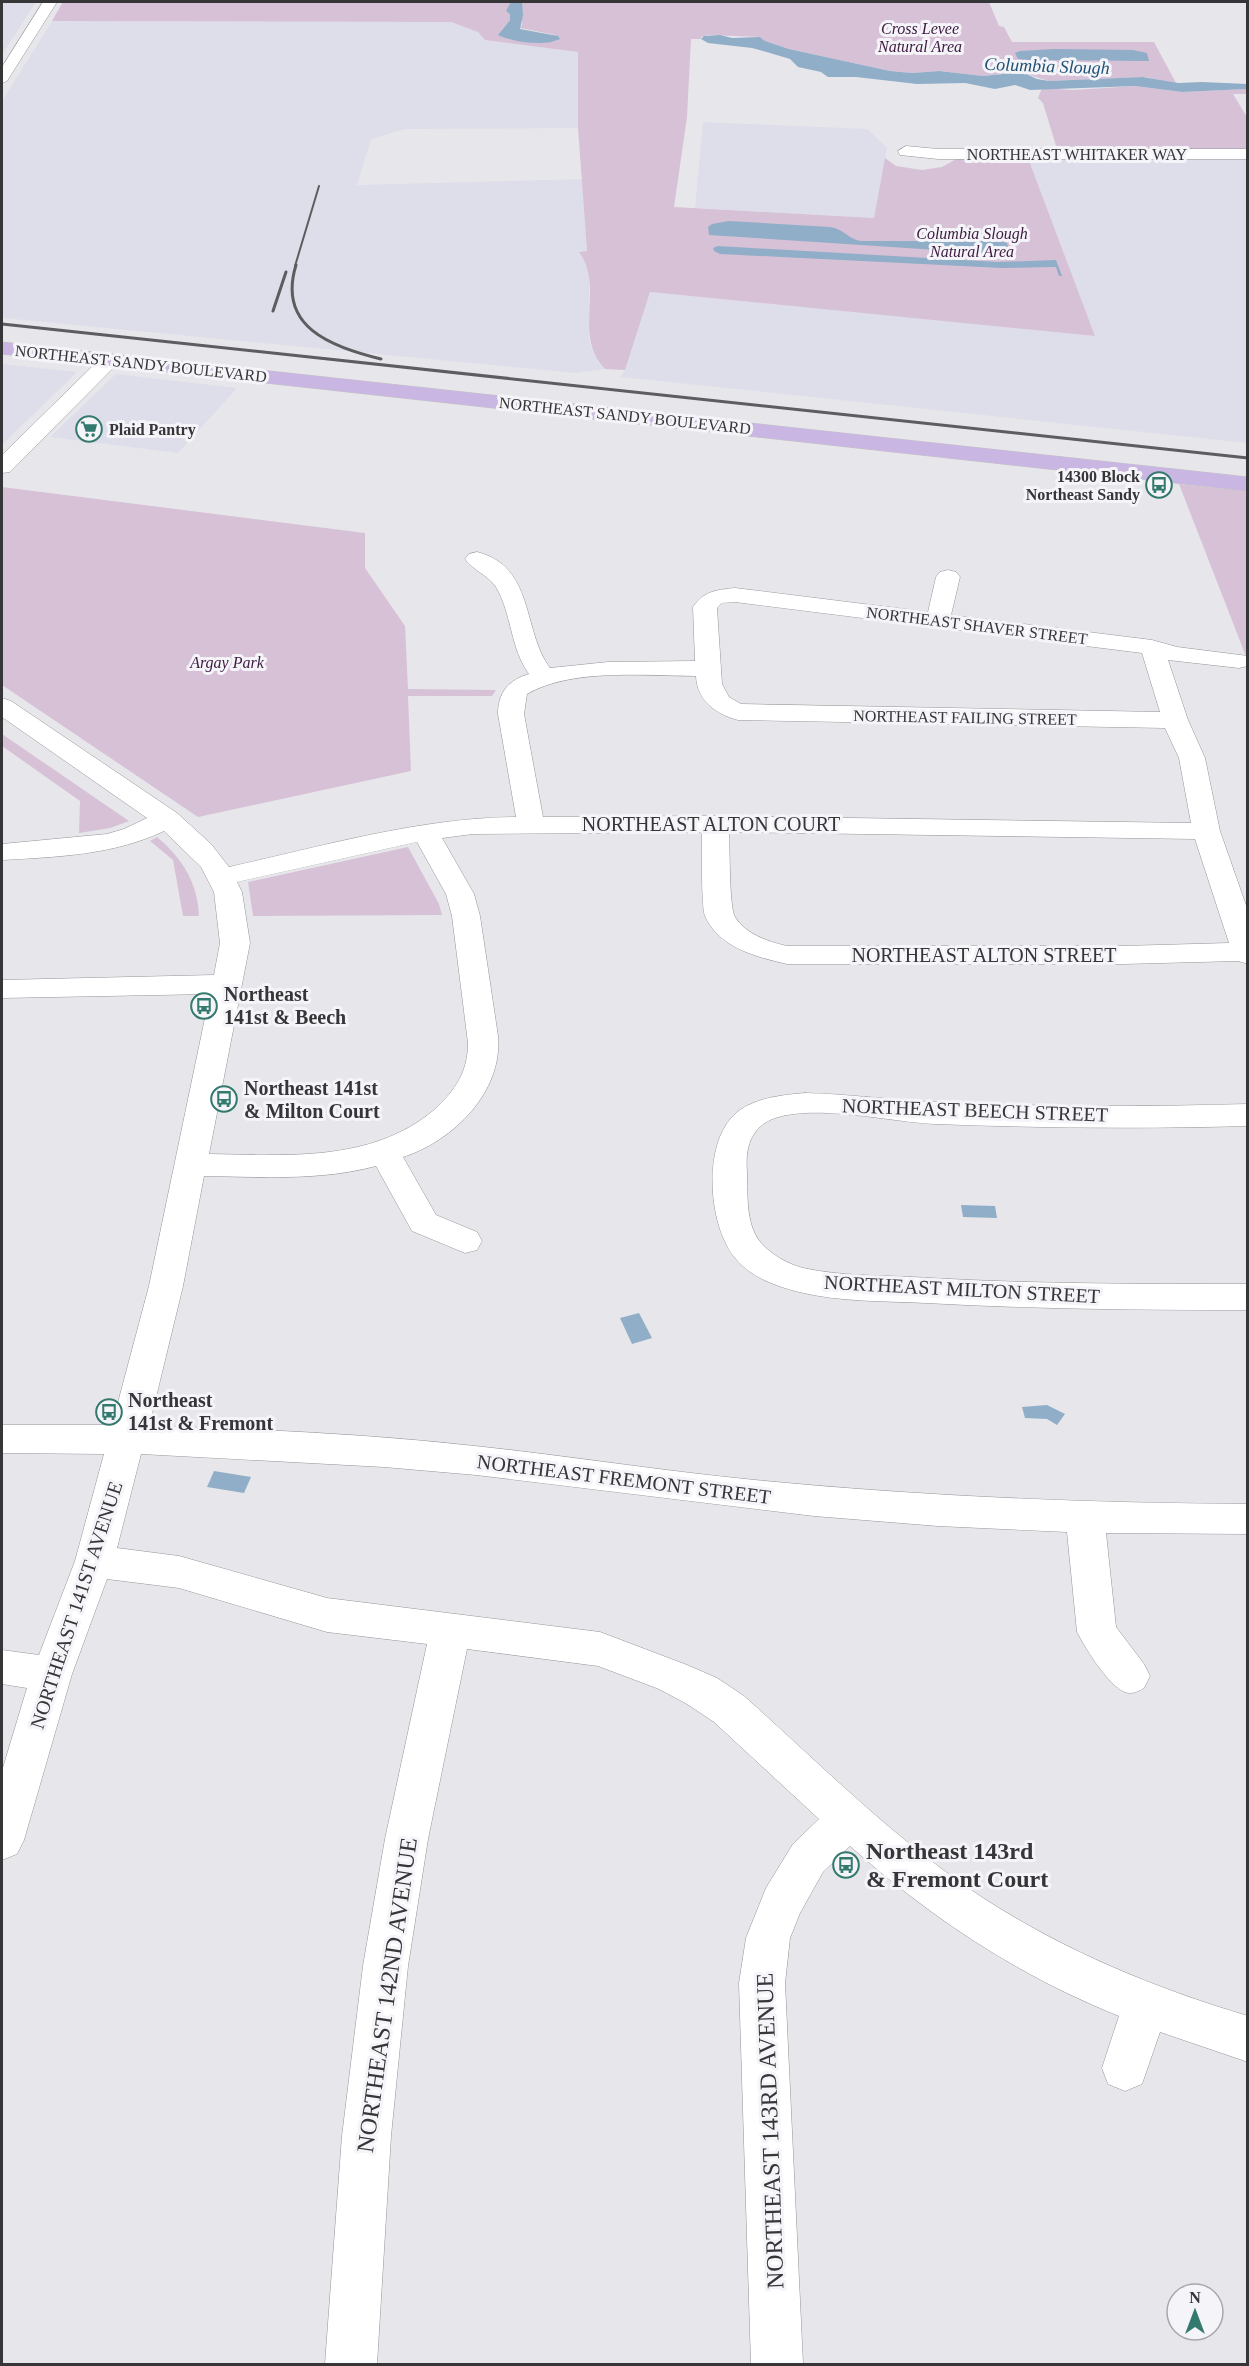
<svg xmlns="http://www.w3.org/2000/svg" width="1249" height="2366" font-family="'Times New Roman',serif">
  <rect width="100%" height="100%" fill="#e7e7eb"/>
  <path fill="#dedeea" d="M2 2H36L2 55Z
    M52 21 451 22 478 32 485 40 578 52V128L405 129 371 139 357 185 582 179 587 252H580L586 263 589 276V336L590 345 598 362 605 369 575 373 2 318V101Z
    M703 122 867 129 887 148 875 218 695 208Z
    M1028 158H1247V443L621 377 625 370 650 292 1095 336Z
    M2 364 77 372 2 445Z
    M116 374 237 388 178 453 50 437Z"/>
  <path fill="#d7c1d7" d="M63 2H511L510 8 507 11 510 14V20L501 31C517 42 538 46 559 40L555 35 520 28 522 25V2H989L999 26 1004 27 1012 42H1154L1176 83 1145 77 1049 81 1019 72 983 76 939 71 912 73 890 71 789 49 765 41 760 37 709 35 701 37V39H691L687 117 674 207 874 218 885 158 896 166 922 170 942 167 958 158H1028L1095 336 650 292 625 370 605 369C572 336 605 287 579 252L587 251 578 128V52L485 40 478 32 451 22 52 21Z
    M1135 86 1182 92 1247 89V94H1233L1247 117V149H1057L1043 103 1038 98 1042 88 1073 90Z
    M1179 484 1247 491V659Z
    M2 487 365 533V568L405 626 408 689 496 690 492 696H408L411 771 198 817 2 685Z
    M2 734 129 821 110 828 79 833 80 801 2 746Z
    M157 837C182 858 198 883 199 916H183L173 860 150 841Z
    M408 847 439 904 442 915 253 916 248 882Z"/>
  <path fill="#90aec8" d="M511 2H522L523 15 520 29 558 36 560 39C545 47 513 42 498 35L510 20V14L506 11Z
    M720 35 732 38 760 37 765 41 789 49 890 71 912 73 939 71 983 76 1022 72 1037 79 1049 81 1143 77 1178 83 1202 82 1247 84V89L1182 92 1135 86 1030 90 1015 85 995 89 965 83 917 84 856 77H828L821 72 798 67 790 59 770 53 752 48 708 43 701 39 704 36Z
    M1054 49 1133 50 1147 53 1149 61 1027 60 1018 59 1015 53 1020 51Z
    M729 221 830 227C844 229 848 239 861 241H998L1007 243 1009 252 998 254 709 235 708 227 712 224Z
    M718 246 998 262 1056 260 1062 276H1059L1056 267 1002 268 720 254 714 251 713 248Z
    M961 1205 995 1206 997 1218 963 1217Z
    M639 1313 652 1338 632 1344 620 1318Z
    M1047 1405 1065 1414 1057 1425 1047 1419 1025 1418 1022 1407Z
    M214 1471 251 1477 244 1493 207 1487Z"/>
  <g fill="none" stroke-linecap="round" stroke-linejoin="round">
    <g stroke="#959599" stroke-width="1">
      <path id="minor" d="M43 2H57L7 81 2 83V67Z
        M906 146 938 149H1248V159H938L900 155 898 151Z
        M110 354 117 356 120 360 117 364 10 472 2 473V455L103 356Z
        M477 552C535 566 522 631 550 668L608 662 695 661 693 607C704 591 716 590 735 588L928 612 936 577 940 572 948 570 956 572 960 577 951 615 1152 640 1177 647 1248 656V666L1239 668 1168 660 1188 720 1205 758 1220 831 1248 911V964L1238 961 1123 964H787C757 957 719 948 705 916 701 905 702 848 702 832L473 834 442 838 474 894 480 916 498 1036C503 1092 453 1141 403 1157L436 1215 477 1232 482 1241 477 1250 465 1253 412 1231 376 1166C320 1181 261 1177 204 1176L183 1286 149 1426C258 1429 367 1434 475 1446 569 1456 662 1471 755 1480 919 1496 1083 1503 1248 1504V1534L1106 1533 1116 1627 1144 1664 1150 1676 1144 1688C1141 1690 1135 1693 1131 1693 1113 1695 1085 1647 1077 1632L1067 1532 938 1526 814 1516 476 1475 384 1467 141 1454 117 1548 179 1556 327 1598 600 1632 687 1665 717 1678 744 1696C821 1765 896 1841 983 1898 1065 1951 1154 1988 1248 2016V2062L1160 2032 1142 2084 1125 2091 1108 2084 1102 2068 1119 2016C1019 1976 931 1918 850 1846L823 1872 800 1913 790 1938 785 1983 803 2364H751L739 1983 746 1938 766 1888 793 1844 819 1819 714 1722 687 1704 659 1689 598 1666 467 1649 428 1839 408 1966 391 2136 377 2364H325L342 2136 363 1966 385 1839 427 1644 327 1632 179 1588 107 1579 72 1674 24 1840 17 1854 2 1860V1771L27 1688 2 1684V1650L39 1655 75 1561 104 1454 2 1453V1425H112L149 1286 210 994 2 998V980L214 975 220 943 214 892 201 867 164 831C114 855 56 857 2 860V844L107 834 124 829 147 818 2 717V698L11 701 177 813 211 844 229 867C324 846 419 818 516 817L498 714C498 693 508 680 529 674 510 648 512 614 496 587 488 575 474 571 465 559L469 554ZM735 602 1142 653 1160 712 741 704 729 697 722 684 717 608 722 603ZM696 676C697 700 715 714 738 720L1165 728 1179 758 1191 823 715 816 543 817 524 714 527 694C572 668 644 676 696 676ZM729 832 1195 839 1229 943 1123 946H787C769 942 745 934 735 917 729 907 730 847 729 832ZM417 842 446 894 452 916 468 1043C468 1072 455 1091 434 1110 371 1163 286 1155 209 1154L250 943 242 892 237 882Z
        M805 1093C848 1094 890 1100 933 1102 1037 1107 1143 1107 1248 1104V1126C1144 1129 1039 1128 936 1124 890 1122 817 1104 775 1118 750 1127 745 1149 747 1172 748 1197 745 1228 764 1246 774 1256 788 1264 803 1268 844 1277 888 1275 930 1278 1036 1284 1142 1284 1248 1284V1310C1140 1310 1033 1309 926 1303 884 1301 840 1302 799 1292 776 1286 752 1278 736 1259 707 1226 701 1137 740 1110 759 1097 784 1095 805 1093Z"/>
    </g>
    <g stroke="#c3c3c3" stroke-width="1">
      <path id="major" d="M2 342 1248 477V491L2 354Z"/>
    </g>
    <use href="#minor" fill="#fff" fill-rule="evenodd"/>
    <use href="#major" fill="#cab6e2" fill-rule="evenodd"/>
    <path stroke="#5d5d60" stroke-width="2" d="M295 266 319 186"/>
    <path stroke="#5d5d60" stroke-width="3" d="M296 265C277 327 330 346 381 359
      M273 311 286 272
      M2 324 1248 458"/>
  </g>
  <defs>
    <g id="supermarket-ring" transform="scale(1.35)"><circle r="9.5" fill="#f4f4f9" stroke="#33796e" stroke-width="1.5"/><path d="M-6-5.5h2.5l.6 2H6L4.5 2H-2.5L-4.4-4H-6ZM-1.5 3.2a1.3 1.3 0 1 0 .1 0ZM3 3.2a1.3 1.3 0 1 0 .1 0Z" fill="#33796e"/></g>
    <g id="bus-ring" transform="scale(1.35)"><circle r="9.5" fill="#f4f4f9" stroke="#33796e" stroke-width="1.5"/><path d="M-5-6H5V4H4V6H2V4H-2V6H-4V4H-5ZM-3.5-4V0h7V-4ZM-3.5 1.2v1.5H-2V1.2ZM2 1.2v1.5H3.5V1.2Z" fill="#33796e"/></g>
  </defs>
  <g fill-rule="evenodd">
    <use href="#supermarket-ring" x="89" y="429"/>
    <use href="#bus-ring" x="1159" y="485"/>
    <use href="#bus-ring" x="204" y="1006"/>
    <use href="#bus-ring" x="224" y="1099"/>
    <use href="#bus-ring" x="109" y="1412"/>
    <use href="#bus-ring" x="846" y="1865"/>
  </g>
  <g text-anchor="middle" stroke-width="6" stroke-linejoin="round" paint-order="stroke">
    <g font-size="16" font-style="italic" fill="#3d1a3f" stroke="#f4f4f9">
      <text x="920" y="34">Cross Levee<tspan x="920" dy="18">Natural Area</tspan></text>
      <text x="972" y="239">Columbia Slough<tspan x="972" dy="18">Natural Area</tspan></text>
      <text x="227" y="668">Argay Park</text>
    </g>
    <g font-size="16" fill="#363638" stroke="#f4f4f9">
      <text x="1077" y="160">NORTHEAST WHITAKER WAY</text>
      <text transform="translate(141 363) rotate(6)" y="6">NORTHEAST SANDY BOULEVARD</text>
      <text transform="translate(625 415) rotate(6)" y="6">NORTHEAST SANDY BOULEVARD</text>
      <text transform="translate(977 625) rotate(7)" y="6">NORTHEAST SHAVER STREET</text>
      <text transform="translate(965 717) rotate(1)" y="6">NORTHEAST FAILING STREET</text>
    </g>
    <g font-size="16" font-weight="bold" fill="#363638" stroke="#f4f4f9" text-anchor="start">
      <text x="109" y="435">Plaid Pantry</text>
      <text x="1140" y="482" text-anchor="end">14300 Block<tspan x="1140" dy="18">Northeast Sandy</tspan></text>
    </g>
    <g font-size="18" font-style="italic" fill="#1e5073" stroke="#f4f4f9">
      <text transform="translate(1047 66) rotate(2)" y="6">Columbia Slough</text>
    </g>
    <g font-size="20" fill="#363638" stroke="#f4f4f9">
      <text x="711" y="831">NORTHEAST ALTON COURT</text>
      <text x="984" y="962">NORTHEAST ALTON STREET</text>
      <text transform="translate(975 1110) rotate(2)" y="7">NORTHEAST BEECH STREET</text>
      <text transform="translate(962 1289) rotate(3)" y="7">NORTHEAST MILTON STREET</text>
      <text transform="translate(624 1479) rotate(7)" y="7">NORTHEAST FREMONT STREET</text>
      <text transform="translate(76 1605) rotate(-72)" y="7">NORTHEAST 141ST AVENUE</text>
    </g>
    <g font-size="20" font-weight="bold" fill="#363638" stroke="#f4f4f9" text-anchor="start">
      <text x="224" y="1001">Northeast<tspan x="224" dy="23">141st &amp; Beech</tspan></text>
      <text x="244" y="1095">Northeast 141st<tspan x="244" dy="23">&amp; Milton Court</tspan></text>
      <text x="128" y="1407">Northeast<tspan x="128" dy="23">141st &amp; Fremont</tspan></text>
    </g>
    <g font-size="24" font-weight="bold" fill="#363638" stroke="#f4f4f9" text-anchor="start">
      <text x="866" y="1859">Northeast 143rd<tspan x="866" dy="28">&amp; Fremont Court</tspan></text>
    </g>
    <g font-size="24" fill="#363638" stroke="#f4f4f9">
      <text transform="translate(387 1995) rotate(-82)" y="8">NORTHEAST 142ND AVENUE</text>
      <text transform="translate(770 2131) rotate(-92)" y="8">NORTHEAST 143RD AVENUE</text>
    </g>
  </g>
  <rect width="1249" height="2366" fill="none" stroke="#363638" stroke-width="6"/>
  <g transform="translate(1195 2312)"><circle r="28" fill="#f4f4f9" stroke="#a8a8ac" stroke-width="1.5"/>
  <path d="M0-4.5L10 22L0 15L-10 22Z" fill="#33796e"/>
  <text y="-9" font-size="16" font-weight="bold" text-anchor="middle" fill="#363638">N</text>
  </g>
</svg>
